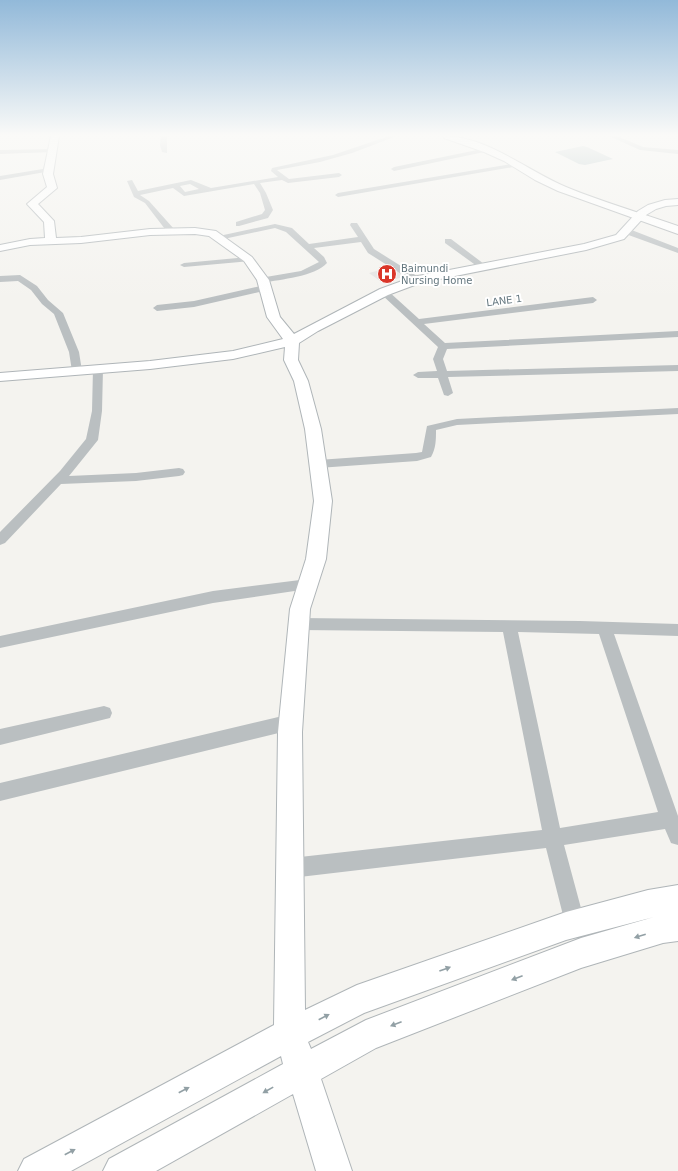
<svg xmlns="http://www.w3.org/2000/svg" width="678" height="1171" font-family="'DejaVu Sans',sans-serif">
  <rect width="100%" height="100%" fill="#f4f3ef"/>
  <path fill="#e4e4e3" d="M391 267 406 276 383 283 369 273Z"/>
  <path fill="#b1c1c3" d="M583 146 587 147 613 159 585 165 579 164 555 152Z"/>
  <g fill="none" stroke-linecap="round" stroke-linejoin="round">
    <g stroke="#afb5b8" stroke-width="2">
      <path id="secondary" d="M51 136H59L53 174 57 188 38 204 54 221 56 238 81 237 150 229 195 228 216 231 252 257 269 280 280 317 294 334 380 289 413 277 584 244 616 235 638 211 648 205 665 200 678 199V205L666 206 656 209 646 215 624 239 586 250 420 283 388 295 318 331 299 343 298 360 308 381 321 429 332 501 326 559 310 609 302 732 305 1010 357 985 566 912 648 890 678 885V941L663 943 581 968 376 1048 321 1079 352 1171H316L293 1094 156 1171H103L109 1159 283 1064 281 1056 71 1171H18L24 1159 274 1025 278 732 290 609 306 559 314 501 305 429 294 381 284 360 285 347 233 359 150 369 0 381V373L150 361 233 351 283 339 267 317 257 280 244 261 209 236 195 234 150 235 81 243 30 245 0 251V245L30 239 45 238 44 222 27 204 47 187 43 174ZM654 917 581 938 366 1020 311 1049 308 1042 364 1013 566 940Z"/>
    </g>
    <g stroke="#aeb3b6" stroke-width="2">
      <path id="primary" d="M443 136C487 136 526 170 566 187 602 202 641 213 678 226V234L558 191 535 180 504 161 484 152 444 138Z"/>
    </g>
    <path fill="#babfc1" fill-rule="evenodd" d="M161 136H167V153L162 152 160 145Z
      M389 136H397L352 153 320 162 277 170 289 179 339 173 342 175 339 177 288 183 282 180 260 183 266 193 273 210 268 218 239 226H236V222L262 214 265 210 260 193 254 184 184 196 173 188 140 195 149 201 174 229V233H168L145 203 134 197 127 181 132 180 138 191 191 180 211 188 278 177 271 171 272 168 333 155ZM190 184 199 189 185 192 180 186Z
      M609 136H617L643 147 678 150V154L640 150Z
      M487 148 490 150 489 151 394 171 391 169 394 167Z
      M54 149 55 150 52 152 0 154V150Z
      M517 163 520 165 519 166 338 197 335 195 338 193Z
      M49 168 52 170 51 171 0 180V176Z
      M351 223H357L374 249 420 278 421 280 420 282H414L368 253 361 242 314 248 324 257 327 263C314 277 281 279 263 283L260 282 259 280 260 278 301 271 319 262 286 232 275 228 219 240 215 238 219 236 275 224 292 228 309 244 358 237 350 225Z
      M623 229H629L678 248V253L623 233Z
      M445 239H451L488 267 484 269H481L445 243Z
      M248 257H251V261L184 267 180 265 184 263Z
      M20 275 37 286 48 300 63 313 79 352 82 371 81 373 77 374 72 371 69 352 54 314 42 304 31 290 18 281 0 282V276Z
      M265 285 268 286 269 288 268 290 194 307 157 311 153 308 157 305 194 301Z
      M384 289 387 290 419 319 593 297 597 300 593 303 424 324 445 343 678 331V337L447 349 443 359 447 371 678 365V371L448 377 453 393 448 396 444 395 438 378H418L413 375 418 372 437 371 433 359 438 347 381 294 380 292Z
      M98 366 103 369 102 411 98 440 69 476 136 473 179 468 183 469 185 472 183 475 179 476 136 481 61 484 5 543 0 545V532L60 471 86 439 92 411 93 369Z
      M678 408V414L457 425 436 430C436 440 436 448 431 457L417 461 318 468 314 467 312 464 314 461 318 460 416 453 422 452 427 426 457 419Z
      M308 579 313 580 315 584 313 588 308 589 213 603 0 648V636L213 591Z
      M299 618 580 621 678 624V636L614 634 678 816V845L671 843 665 829 564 845 585 923 582 930 575 933 568 930 565 923 546 848 291 878 284 875 281 868 284 861 291 858 542 830 503 632 299 630 294 628 292 624 294 620ZM518 632 599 634 658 812 560 828Z
      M104 706 110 708 112 713 110 718 0 745V729Z
      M291 714 297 717 299 722 297 727 291 730 0 801V783Z"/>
    <use href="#secondary" fill="#fff" fill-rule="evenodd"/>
    <use href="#primary" fill="#fff" fill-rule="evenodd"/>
  </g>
  <defs><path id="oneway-solid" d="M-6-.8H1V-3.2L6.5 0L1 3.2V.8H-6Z"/></defs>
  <g fill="#92a0a5">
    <use href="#oneway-solid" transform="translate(640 936) rotate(163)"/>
    <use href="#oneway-solid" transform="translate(445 969) rotate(-20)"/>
    <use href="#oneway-solid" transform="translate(517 978) rotate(159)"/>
    <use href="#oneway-solid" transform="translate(324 1017) rotate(-27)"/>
    <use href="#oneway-solid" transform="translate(396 1024) rotate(159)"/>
    <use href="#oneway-solid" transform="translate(184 1090) rotate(-28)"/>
    <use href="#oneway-solid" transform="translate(268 1090) rotate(151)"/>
    <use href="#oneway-solid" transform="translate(70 1152) rotate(-28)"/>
  </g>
  <linearGradient id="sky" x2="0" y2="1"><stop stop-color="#92b9d9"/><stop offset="0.45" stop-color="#fafaf8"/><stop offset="1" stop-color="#fafaf8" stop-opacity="0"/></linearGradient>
  <rect width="678" height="300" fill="url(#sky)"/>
  <defs>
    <g id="hospital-disc" transform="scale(1)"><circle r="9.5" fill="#da3629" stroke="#fff"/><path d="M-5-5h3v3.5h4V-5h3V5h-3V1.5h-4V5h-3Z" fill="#fff"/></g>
  </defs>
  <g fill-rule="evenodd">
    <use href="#hospital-disc" x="387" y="274"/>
  </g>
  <g text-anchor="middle" stroke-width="4" stroke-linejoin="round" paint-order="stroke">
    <g font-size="10" fill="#64777f" stroke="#fff" text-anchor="start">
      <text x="401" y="272">Baimundi<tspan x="401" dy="12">Nursing Home</tspan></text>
    </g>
    <g font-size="10" fill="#64777f" stroke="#fff">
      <text transform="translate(504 300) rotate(-7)" y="4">LANE 1</text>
    </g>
  </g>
</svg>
